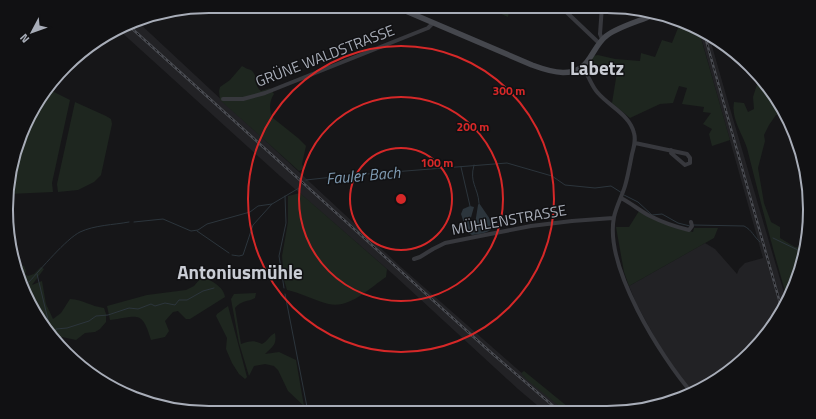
<svg xmlns="http://www.w3.org/2000/svg" width="816" height="419" font-family="'Titillium Web',sans-serif">
  <rect width="100%" height="100%" fill="#161618"/>
  <path fill="#222225" d="M137 21 401 267 565 411H544L518 389 394 275 280 176 119 30Z
    M700 30 711 38 710 39 724 88 787 303 760 344 720 379 693 393 682 379 660 347 637 305 629 286 705 243 715 249 737 274 739 269 745 263 763 258 701 37H702Z"/>
  <path fill="#1e261f" d="M484 6H510L508 17Z
    M680 23C692 26 699 24 702 37L701 38 730 140 712 146 709 134 712 129 703 124 711 113 703 112 704 107 682 104 687 88 679 86 673 103 660 104 630 118 612 103 618 66H595L587 67 593 56 598 55 615 59 640 61 641 53 655 57 662 40 672 43Z
    M242 66C245 68 248 69 251 70 259 76 253 85 261 91L270 88 274 94C269 101 269 111 273 118L298 138 306 146 302 164 304 169 299 171 220 100 219 91 220 87 230 80Z
    M760 75 781 113 776 115 769 125 764 135 765 141 758 168 764 203 771 222 780 227V238L795 247 803 248 788 301C773 251 760 200 747 148 742 133 731 119 734 102L744 103 748 112 754 109 753 97Z
    M48 89 70 100 52 183 53 192 9 194 13 157 40 97Z
    M75 102 106 116 111 119 112 124 101 175 94 182 78 190 58 192 57 184Z
    M300 193 387 269 386 277C368 289 348 311 325 303 312 299 301 293 287 290L284 280 282 256 288 222V196Z
    M639 211 681 229 693 232 694 228H718L714 238 629 286 624 272 616 227H629Z
    M16 263 24 266 26 271 25 274 28 276 34 274 41 267 44 269 32 285 42 281 46 304 53 319 61 313 70 299C84 300 90 306 104 308L106 314V322L100 329 95 332 85 333 76 340 62 337 54 340 22 288Z
    M206 278C214 282 224 288 225 297L190 319H186L178 311 173 312 165 321 169 331 165 337 151 340C142 310 139 316 110 320L107 306 147 295 186 290 194 286 200 279Z
    M256 293 255 298C248 302 241 300 235 308L241 344C250 341 254 340 262 344 268 341 269 336 275 333 277 345 273 346 265 354L279 352 296 360 304 406 288 391 278 370 274 366 265 364 254 366 249 376 239 343 231 299 234 294Z
    M228 306 247 377 245 379 239 374 232 363 226 349 227 338 216 316 217 314Z
    M524 371 573 411H565L526 379 521 373Z
    M95 373 116 385 130 390 133 393 132 395 119 392Z"/>
  <path fill="#2c353c" d="M479 203 494 225C491 233 480 234 472 235L467 232 461 214 463 209 470 206 474 207 470 221 472 224H475L478 205Z"/>
  <g fill="none" stroke-linecap="round" stroke-linejoin="round">
    <path stroke="#2c353c" stroke-width="1" d="M474 165C469 183 478 187 479 203
      M461 167 470 206
      M306 180 342 176 507 163 552 176 565 185 595 188 611 186 622 193
      M624 195 638 202 652 215 662 214 678 223 690 226
      M134 222 163 219 191 231 198 230 207 224 250 212 258 206 272 204 299 188
      M693 225 744 226C752 230 754 237 760 242
      M197 231 229 253
      M773 238 802 252
      M232 255 239 256 243 255 253 225 272 204
      M37 274 49 324
      M21 285 29 282C41 269 66 239 80 232 95 225 113 225 129 222
      M284 288 279 256 286 223 285 196
      M285 294 308 412
      M52 336H54L56 329 67 328 89 321 96 316 108 315 129 308 138 309 151 304 155 306 165 303 175 305 179 300H187L203 291 214 288"/>
    <path stroke="#37383d" stroke-width="4" d="M602 6 600 34 602 39
      M561 7 599 43
      M582 67C589 75 591 86 598 93 609 106 630 115 634 133 636 140 634 147 632 154 630 164 628 176 625 186 622 196 616 207 614 217 604 267 661 357 692 393
      M223 99H243L265 93 428 28 433 23
      M635 143 687 154 690 158V163L685 165 671 153V150
      M621 198C631 203 640 211 650 216 662 222 676 227 689 230L692 226 691 222
      M414 259 420 257 433 249 445 243 485 235 531 226 572 221 613 218"/>
    <path stroke="#45474d" stroke-width="5.5" d="M394 6 532 65C551 72 576 80 589 59 594 52 598 43 605 37 614 28 640 21 653 15"/>
    <g stroke="#4a4c52" stroke-width="2.5">
      <path id="rail" d="M128 25 487 349 559 411
        M704 33 782 310"/>
    </g>
    <use href="#rail" stroke="#111113" stroke-width="1" stroke-dasharray="3" stroke-linecap="butt"/>
  </g>
  <g fill="none" stroke="#d62828" stroke-width="2">
    <circle cx="401" cy="199" r="51"/>
    <circle cx="401" cy="199" r="102"/>
    <circle cx="401" cy="199" r="153"/>
  </g>
  <g text-anchor="middle" stroke-width="3" stroke-linejoin="round" paint-order="stroke">
    <g font-size="15" fill="#a8adb8" stroke="#111113">
      <text transform="translate(325 56) rotate(-21)" y="5">GRÜNE WALDSTRASSE</text>
      <text transform="translate(509 220) rotate(-10)" y="5">MÜHLENSTRASSE</text>
    </g>
    <g font-size="16" font-style="italic" fill="#7f9bb3" stroke="#111113">
      <text transform="translate(363 175) rotate(-5)" y="6">Fauler Bach</text>
    </g>
    <g font-size="19" font-weight="bold" fill="#c9ccd4" stroke="#111113">
      <text x="597" y="75">Labetz</text>
      <text x="240" y="279">Antoniusmühle</text>
    </g>
  </g>
  <path d="M0 0H816V419H0ZM209 13H607A196 196 0 0 1 803 209V210A196 196 0 0 1 607 406H209A196 196 0 0 1 13 210V209A196 196 0 0 1 209 13Z" fill="#111113" fill-rule="evenodd"/>
  <path fill="none" stroke="#a8adb8" stroke-width="2" d="M209 13H607A196 196 0 0 1 803 209V210A196 196 0 0 1 607 406H209A196 196 0 0 1 13 210V209A196 196 0 0 1 209 13Z"/>
  <circle cx="401" cy="199" r="6" fill="#d62828" stroke="#111113" stroke-width="2"/>
  <g font-size="12" text-anchor="middle" font-weight="bold" fill="#d62828" stroke="#111113" stroke-width="3" stroke-linejoin="round" paint-order="stroke">
    <text x="509" y="95">300 m</text>
    <text x="473" y="131">200 m</text>
    <text x="437" y="167">100 m</text>
  </g>
  <g transform="translate(32 32) rotate(229)" stroke="#111113" stroke-width="3" paint-order="stroke">
  <path d="M0-3L7 15L0 10L-7 15Z" fill="#a8adb8"/>
  <text y="-6" font-size="11" font-weight="bold" text-anchor="middle" fill="#a8adb8">N</text>
  </g>
</svg>
